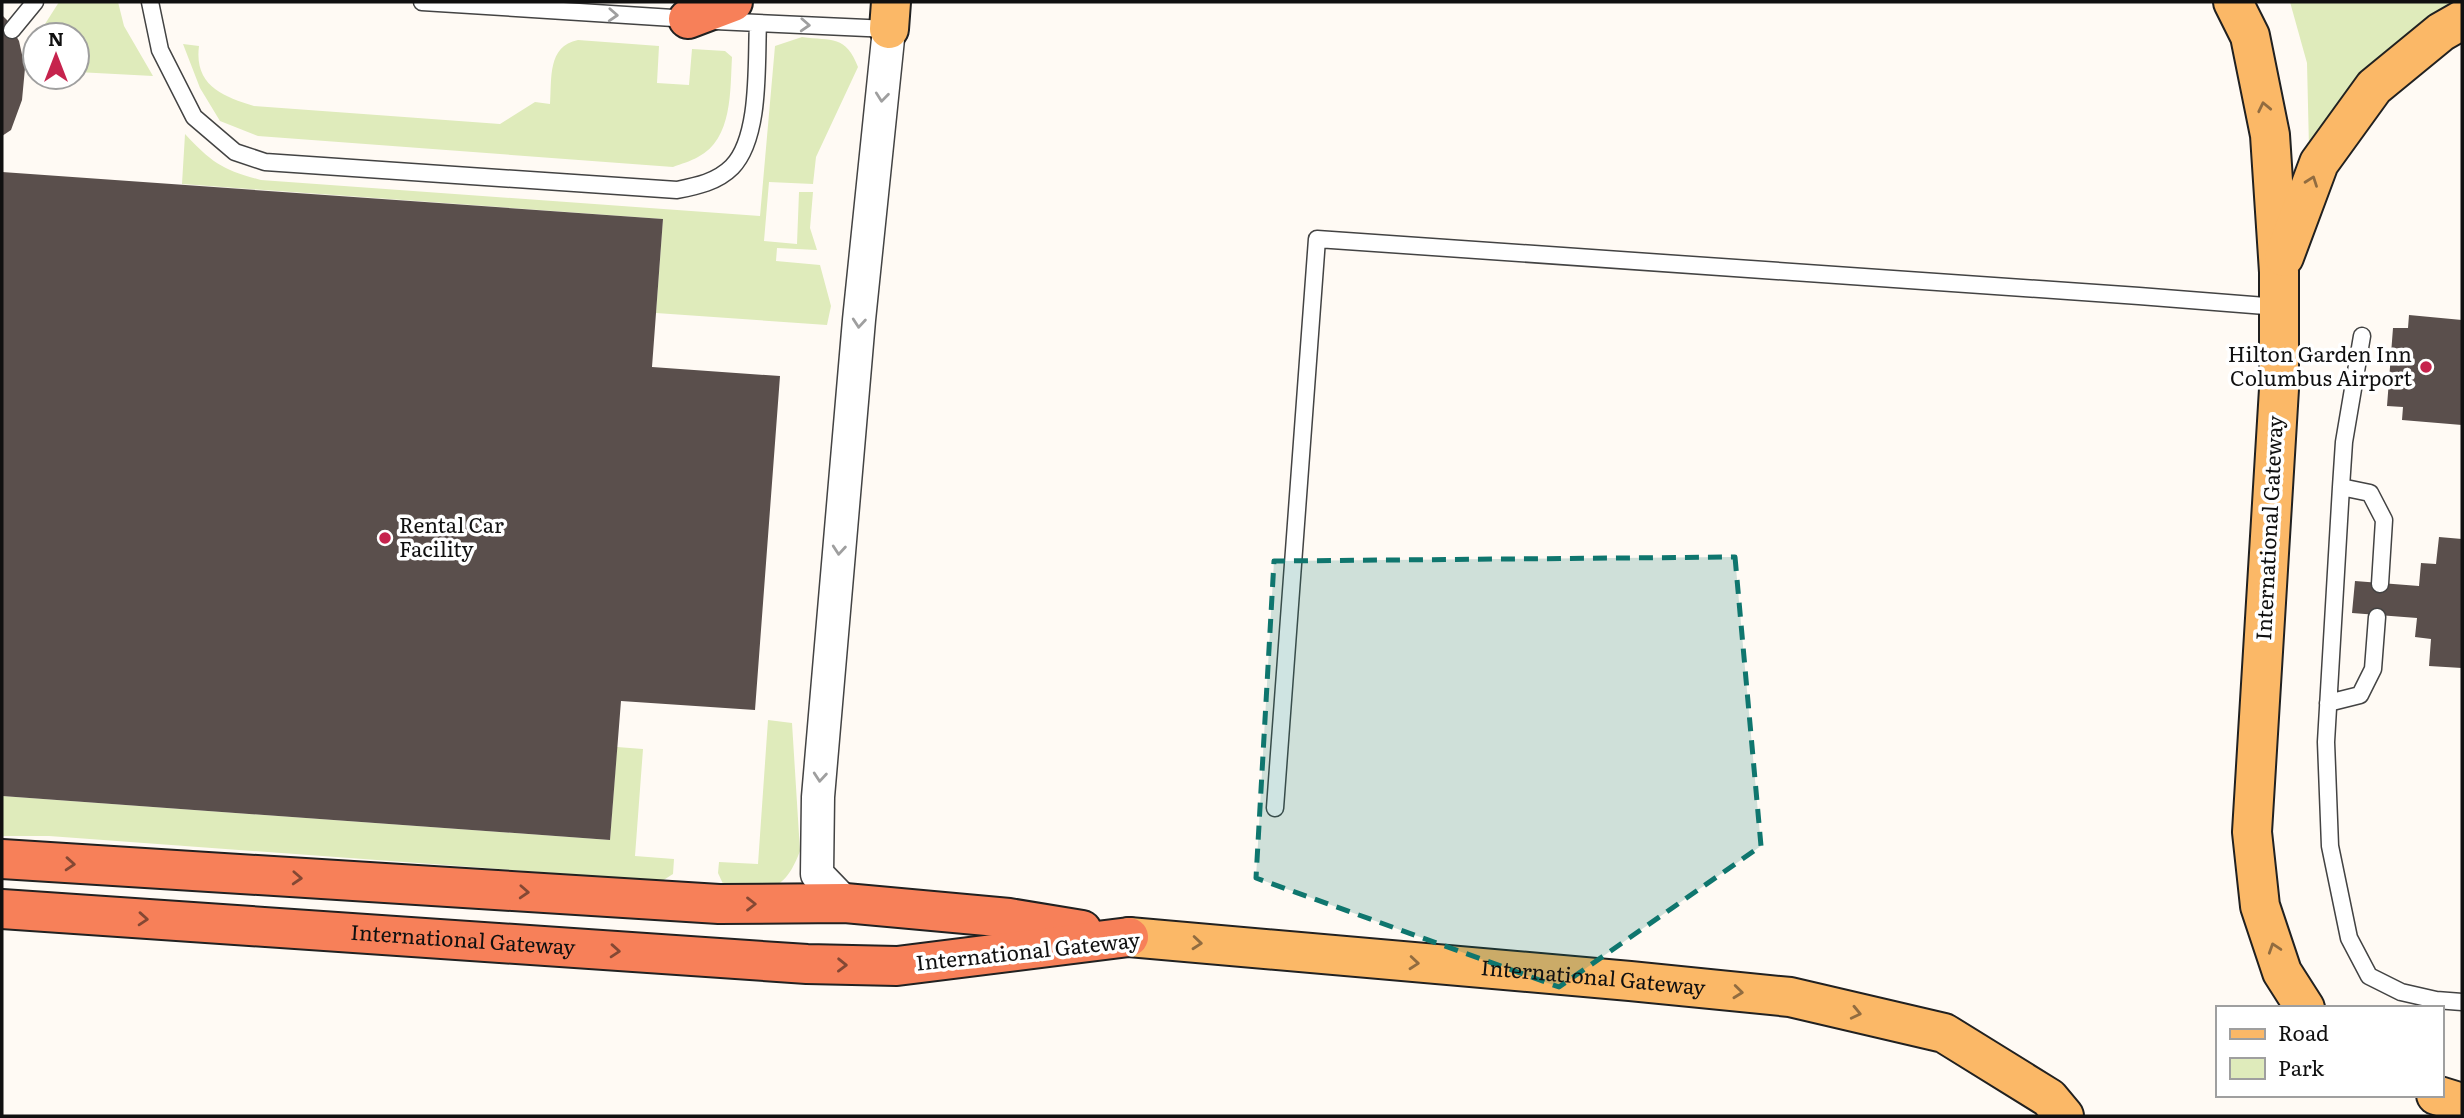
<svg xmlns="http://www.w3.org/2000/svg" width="2464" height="1118" font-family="Literata,serif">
  <rect width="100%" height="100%" fill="#fffaf4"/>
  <path fill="#dfebbb" d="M59 2H118L124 26 153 76 77 72V35H38Z
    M2290 2H2460L2309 148 2307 63Z
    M802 37C832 41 846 35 858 67L816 157 813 184 769 182 764 241 797 244 799 192H813L810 228 817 250 777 248 776 261 820 265 831 306 827 325 656 313 663 219 182 184 185 134C212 163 223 170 261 180L760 216 775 46Z
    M578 40 659 46 657 83 689 85 692 49 725 51 732 57C730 90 733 139 698 157 691 161 681 164 673 167L258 136 220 121 200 88 183 44 199 46C194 85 222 96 254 106L500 124 535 102 550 104C552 79 547 46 578 40Z
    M768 720 792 723 800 851C783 896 766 891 724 886L718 873 719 862 758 864Z
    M617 747 643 749 635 856 674 859 673 874 662 881 49 836H2V796L610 840Z"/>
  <path fill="#5a4f4c" d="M2 15 7 20 19 41 25 68 22 100 11 130 2 136Z
    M2 172 663 219 652 367 780 376 755 710 621 701 610 840 2 796Z
    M2409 315 2462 320V425L2402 420 2403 407 2387 406 2393 328H2408Z
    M2439 537 2462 539V668L2429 666 2431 639 2415 637 2417 618 2352 613 2355 581 2419 586 2421 563 2436 564Z"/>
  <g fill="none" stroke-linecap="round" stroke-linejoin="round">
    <g stroke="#434343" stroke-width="19">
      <path id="service" d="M150 2 160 50 194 117 235 152 265 162 677 190C697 186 717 182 732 167 761 137 756 63 758 23
        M422 2 689 19
        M715 21 889 29
        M12 30 35 2
        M2362 336 2344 442 2341 487 2326 742 2330 846 2349 938 2369 976 2401 992 2436 1000 2462 1002
        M2341 487 2370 493 2384 520 2380 584
        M2328 703 2360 695 2373 669 2377 617
        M1275 808 1317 239 2139 296 2278 307"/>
    </g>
    <g stroke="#434343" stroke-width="35">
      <path id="minor" d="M845 903 817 874 818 797 859 320 889 29"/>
    </g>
    <g stroke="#212121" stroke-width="42">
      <g id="primary">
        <path d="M2233 2 2250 36 2270 135 2279 272V389L2252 832 2260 906 2282 972 2305 1008"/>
        <path d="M889 29 891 2"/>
        <path d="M2284 257 2319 163 2374 87 2441 32 2462 20"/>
        <path id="s1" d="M1129 937 1630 981 1790 997 1944 1033 2049 1098 2064 1116"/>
        <path d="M2436 1095 2462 1103"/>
      </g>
    </g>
    <g stroke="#212121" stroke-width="42">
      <g id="motorway">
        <path d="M688 19 733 2"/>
        <path d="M2 859 719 904 845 903 1009 918 1082 930"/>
        <path id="s2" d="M2 909 807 964 897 966 1129 937"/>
      </g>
    </g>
    <use href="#service" stroke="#fff" stroke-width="16"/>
    <use href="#minor" stroke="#fff" stroke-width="32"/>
    <use href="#primary" stroke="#fbb867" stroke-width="38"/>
    <use href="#motorway" stroke="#f78059" stroke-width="38"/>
  </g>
  <defs><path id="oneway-chevron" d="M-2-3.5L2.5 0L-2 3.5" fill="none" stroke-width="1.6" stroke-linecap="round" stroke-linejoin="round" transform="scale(1.75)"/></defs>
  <g stroke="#9f9f9f">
    <use href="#oneway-chevron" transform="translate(613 15) rotate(3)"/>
    <use href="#oneway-chevron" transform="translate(805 25) rotate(3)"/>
    <use href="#oneway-chevron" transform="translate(882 97) rotate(96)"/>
    <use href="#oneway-chevron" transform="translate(859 323) rotate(95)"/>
    <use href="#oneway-chevron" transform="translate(839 550) rotate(95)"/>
    <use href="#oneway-chevron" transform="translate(820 777) rotate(95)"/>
  </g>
  <g stroke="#916c40">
    <use href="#oneway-chevron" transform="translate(2264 107) rotate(-102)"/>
    <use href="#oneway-chevron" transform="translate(2312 181) rotate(-70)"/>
    <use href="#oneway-chevron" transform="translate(1197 943) rotate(5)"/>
    <use href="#oneway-chevron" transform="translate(2274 948) rotate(-108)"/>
    <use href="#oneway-chevron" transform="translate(1414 963) rotate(5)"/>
    <use href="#oneway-chevron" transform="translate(1738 992) rotate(6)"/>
    <use href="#oneway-chevron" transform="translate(1856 1013) rotate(13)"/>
  </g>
  <g stroke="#844834">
    <use href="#oneway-chevron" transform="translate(70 864) rotate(4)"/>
    <use href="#oneway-chevron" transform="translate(297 878) rotate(3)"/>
    <use href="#oneway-chevron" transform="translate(524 892) rotate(3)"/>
    <use href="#oneway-chevron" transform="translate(751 904)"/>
    <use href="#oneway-chevron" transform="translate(143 919) rotate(4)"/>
    <use href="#oneway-chevron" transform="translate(615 951) rotate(4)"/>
    <use href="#oneway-chevron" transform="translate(842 965) rotate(1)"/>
  </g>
  <path fill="#0f766e" fill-opacity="0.2" stroke="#0f766e" stroke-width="5" stroke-dasharray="14 9" stroke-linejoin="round" d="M1735 557 1761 846 1559 987 1256 878 1274 561Z"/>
  <g fill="#c6234d" stroke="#fff" stroke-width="2.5">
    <circle cx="2426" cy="367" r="7"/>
    <circle cx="385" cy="538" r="7"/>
  </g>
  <g text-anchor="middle" stroke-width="7" stroke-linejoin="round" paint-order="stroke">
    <g font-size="21" fill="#101010" stroke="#fff" text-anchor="end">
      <text x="2412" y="362">Hilton Garden Inn<tspan x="2412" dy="24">Columbus Airport</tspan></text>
      <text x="399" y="533" text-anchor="start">Rental Car<tspan x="399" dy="24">Facility</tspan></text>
    </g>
    <g font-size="21" fill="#101010" stroke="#fff">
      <text transform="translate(2270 528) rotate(-87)" y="7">International Gateway</text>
      <text dy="7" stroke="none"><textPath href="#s2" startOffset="462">International Gateway</textPath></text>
      <text transform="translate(1028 952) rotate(-6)" y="7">International Gateway</text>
      <text dy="7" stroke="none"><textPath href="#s1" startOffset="466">International Gateway</textPath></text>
    </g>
  </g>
  <rect width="2464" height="1118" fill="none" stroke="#101010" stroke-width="7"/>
  <rect x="2216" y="1006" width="228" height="91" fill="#ffffff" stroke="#9f9f9f" stroke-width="2"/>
  <rect x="2230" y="1029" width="35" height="10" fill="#fbb867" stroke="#9f9f9f" stroke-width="2"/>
  <text x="2278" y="1041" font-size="21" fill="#101010">Road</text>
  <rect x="2230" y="1058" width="35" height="21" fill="#dfebbb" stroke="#9f9f9f" stroke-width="2"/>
  <text x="2278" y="1076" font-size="21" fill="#101010">Park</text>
  <g transform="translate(56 56)"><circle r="33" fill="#ffffff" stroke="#9f9f9f" stroke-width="2"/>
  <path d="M0-5L12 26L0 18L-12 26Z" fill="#c6234d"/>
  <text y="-10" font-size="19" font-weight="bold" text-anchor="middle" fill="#101010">N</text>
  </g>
</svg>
